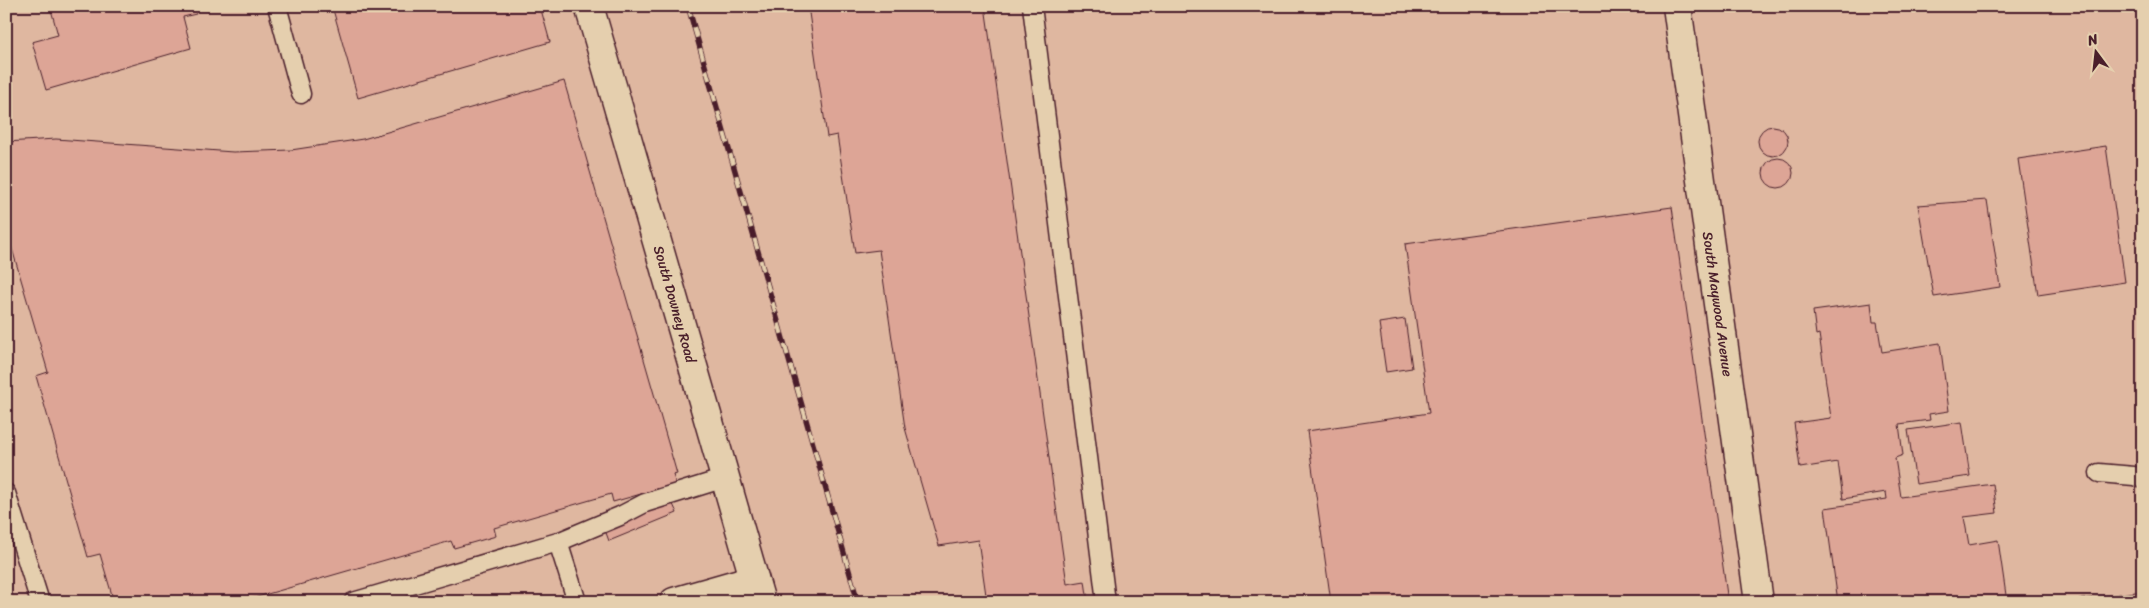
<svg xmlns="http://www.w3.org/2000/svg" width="2149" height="608" font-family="Sriracha,sans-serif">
  <rect width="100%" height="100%" fill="#e4c3a7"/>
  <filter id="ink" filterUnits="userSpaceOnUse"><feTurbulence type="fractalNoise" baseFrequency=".02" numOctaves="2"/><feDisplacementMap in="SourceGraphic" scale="10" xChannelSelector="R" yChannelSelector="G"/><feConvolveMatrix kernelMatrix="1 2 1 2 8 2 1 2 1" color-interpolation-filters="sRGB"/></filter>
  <g filter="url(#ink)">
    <path fill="#dfb7a0" d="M6 6H2143V602H6Z"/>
    <path fill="#dda596" stroke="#4a1f2b" d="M50 6H193L196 14 183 17 191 48 46 90 32 42 58 35Z
      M332 6H540L550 42 358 98Z
      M808 6H985L1067 584 1085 581 1088 602H987L978 540 939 546 905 428 879 250 855 253 837 135 827 137Z
      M564 81 677 474 673 475 676 484 613 502 611 494 494 528 496 536 454 548 451 541 240 602H114L100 554 88 557 36 376 48 372 6 228V142L56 139 233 152 291 150 363 139Z
      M1758 141a15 15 0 1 1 30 0a15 15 0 1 1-30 0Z
      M2106 146 2125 282 2038 295 2018 159Z
      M1763 173a15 15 0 1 1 30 0a15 15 0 1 1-30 0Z
      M1987 200 2000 287 1934 297 1918 205Z
      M1672 207 1728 602H1331L1307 431 1429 413 1405 244Z
      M1871 303 1873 322H1877L1882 352 1940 343 1949 411 1929 414 1930 420 1899 424 1903 455 1895 458 1901 497 1993 484 1997 513 1964 517 1969 545 1998 540 2007 602H1838L1825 508 1887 499 1886 492 1843 499 1838 462 1800 468 1794 423 1831 418 1819 334 1816 335 1813 311Z
      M1405 319 1412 368 1386 372 1379 323Z
      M1962 422 1970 476 1916 484 1908 430Z
      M672 502 677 513 609 541 605 530Z
      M2143 591V602L2067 601Z"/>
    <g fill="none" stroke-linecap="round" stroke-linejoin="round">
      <g stroke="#4a1f2b" stroke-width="21">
        <path id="service" d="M277 6 301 94
          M1032 6 1106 602
          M2099 473 2134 476 2143 479
          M6 493 40 602
          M558 542 577 602
          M353 602 558 542 620 516 645 503 725 478"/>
      </g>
      <g stroke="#4a1f2b" stroke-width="31">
        <path id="minor" d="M1677 6 1759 602
          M674 602 754 579"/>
      </g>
      <g stroke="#4a1f2b" stroke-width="31">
        <path id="secondary" d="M589 6 761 602"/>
      </g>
      <use href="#service" stroke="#e5cfae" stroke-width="18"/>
      <use href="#minor" stroke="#e5cfae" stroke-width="28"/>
      <use href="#secondary" stroke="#e5cfae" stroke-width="28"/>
      <g stroke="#4a1f2b" stroke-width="5.5">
        <path id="rail" d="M688 6 858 602"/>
      </g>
      <use href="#rail" stroke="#e5cfae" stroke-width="4" stroke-dasharray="11" stroke-linecap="butt"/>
    </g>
  </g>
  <g text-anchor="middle" stroke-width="4.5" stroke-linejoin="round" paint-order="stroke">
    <g font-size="14" fill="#4a1f2b" stroke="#e5cfae">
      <text transform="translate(675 304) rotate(74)" y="5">South Downey Road</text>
      <text transform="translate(1718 304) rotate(82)" y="5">South Maywood Avenue</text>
    </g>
  </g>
  <rect width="2149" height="608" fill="none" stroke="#e5cfae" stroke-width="25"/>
  <rect x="12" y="12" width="2124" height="583" fill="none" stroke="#4a1f2b" stroke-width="2" filter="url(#ink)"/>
  <g transform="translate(2096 52) rotate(345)" stroke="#e5cfae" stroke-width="4" paint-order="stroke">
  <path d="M0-4L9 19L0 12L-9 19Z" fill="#4a1f2b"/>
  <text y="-8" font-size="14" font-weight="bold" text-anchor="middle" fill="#4a1f2b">N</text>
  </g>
</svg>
